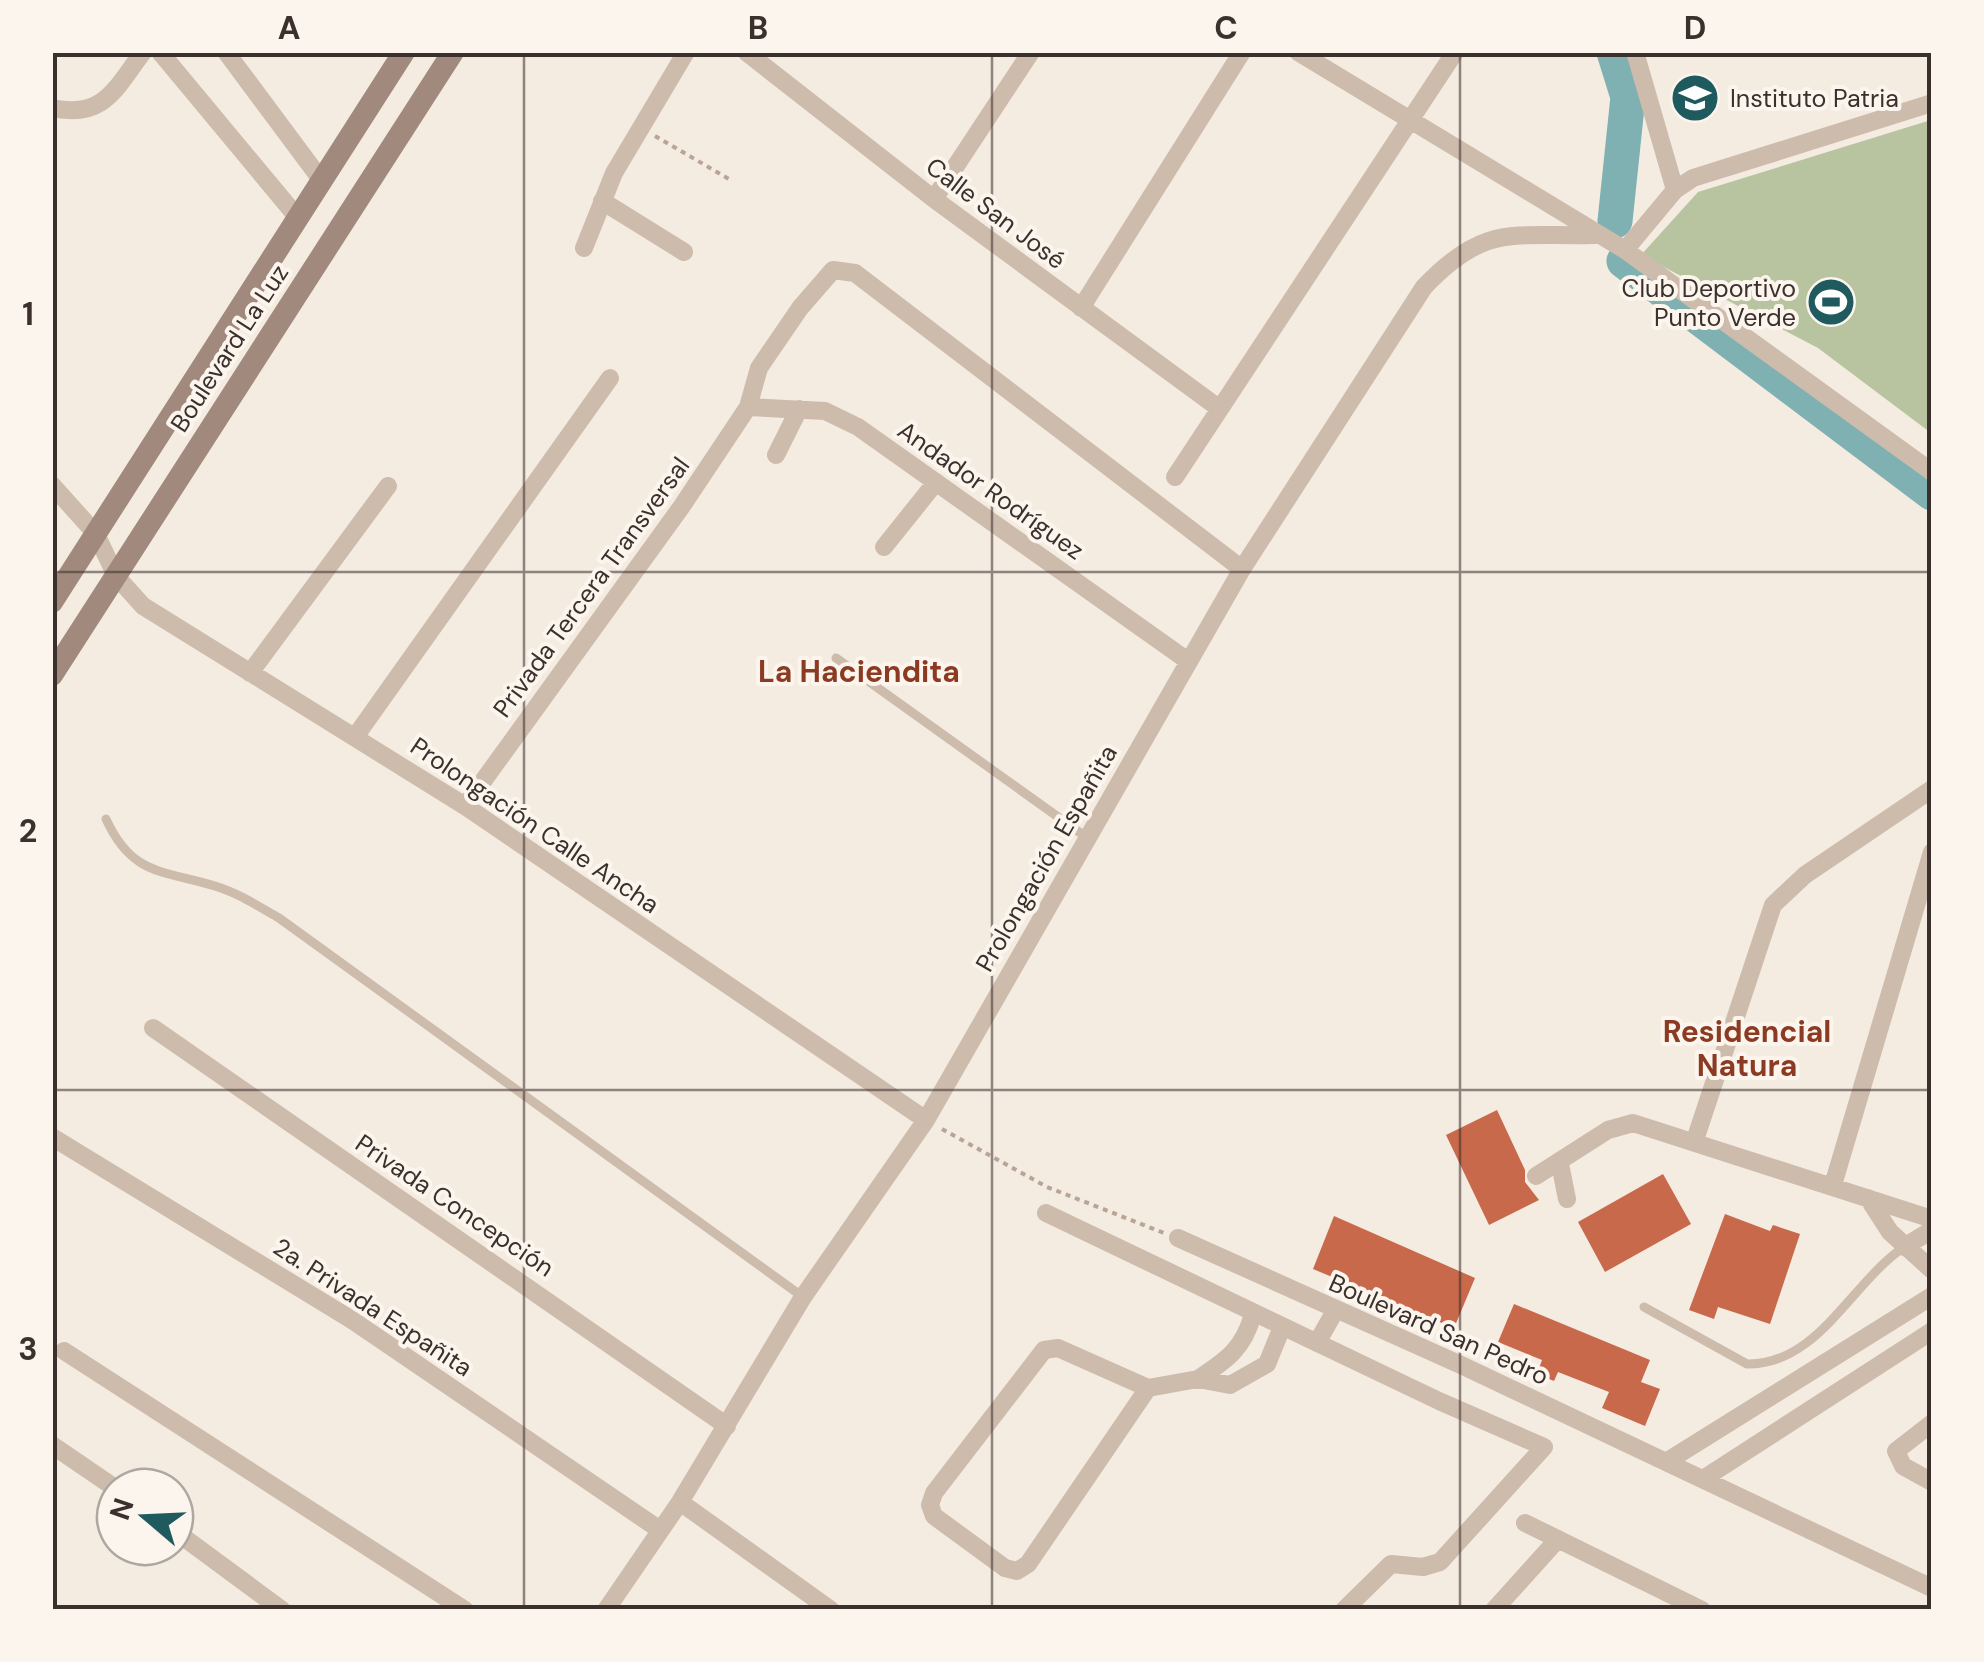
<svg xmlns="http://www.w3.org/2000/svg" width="1984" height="1662" font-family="'DM Sans',sans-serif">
  <rect width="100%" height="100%" fill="#f4ebe1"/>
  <path fill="#b8c4a0" d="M1931 120V433L1818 348 1641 255 1698 192Z"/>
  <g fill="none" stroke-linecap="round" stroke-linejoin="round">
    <path stroke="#7fb0b2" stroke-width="35" d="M1614 52 1628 97 1615 221
      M1624 261 1932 493"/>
  </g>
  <path fill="#c8694b" d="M1497 1110 1525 1170V1182L1539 1200 1489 1225 1446 1135Z
    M1663 1174 1691 1224 1605 1272 1578 1222Z
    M1725 1214 1770 1231 1773 1225 1800 1234 1770 1324 1718 1307 1714 1319 1689 1310Z
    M1334 1216 1475 1278 1454 1328 1313 1269Z
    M1514 1304 1650 1360 1641 1382 1660 1389 1645 1426 1602 1408 1609 1392 1558 1372 1554 1381 1537 1374 1542 1360 1498 1342Z"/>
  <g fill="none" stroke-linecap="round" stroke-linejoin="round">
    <path stroke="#b9a596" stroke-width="4" stroke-dasharray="5 5" stroke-linecap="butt" d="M655 136 729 179
      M942 1129 1047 1187 1164 1233"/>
    <path stroke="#cdbbac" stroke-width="9" d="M836 658 1086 837
      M106 819C132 876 163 870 215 886 238 893 258 906 279 918L803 1297
      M1644 1307 1747 1364C1818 1365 1851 1283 1904 1247"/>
    <path stroke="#cdbbac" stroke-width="18" d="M160 52 298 218
      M226 52 322 181
      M746 52 934 199 1220 409
      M1298 52 1625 250 1932 472
      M1635 52 1675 190
      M52 108C104 119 115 89 143 52
      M934 199 1031 52
      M602 201 684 252
      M584 248 614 173 686 52
      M1625 250 1675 190 1693 178 1932 103
      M1081 308 1242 52
      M748 407 825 411 858 427 1188 661
      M776 455 799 409
      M1175 477 1455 52
      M52 485 96 534 116 576 143 606 465 806 926 1120
      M884 547 936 482
      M250 673 388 486
      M355 737 610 378
      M465 806 682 506 748 407 759 368 800 308 833 270 855 273 1242 569
      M153 1028 727 1426
      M52 1137 352 1320 660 1530
      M1695 1140 1773 905 1805 875 1932 789
      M1560 1164 1567 1199
      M1536 1176 1608 1130 1633 1123 1932 1219
      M1833 1185 1932 852
      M1868 1198 1890 1232 1932 1270
      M1046 1213 1439 1401 1544 1447 1440 1562 1423 1567 1391 1564 1344 1610
      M1178 1238 1461 1365 1932 1588
      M1904 1247 1932 1230
      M1317 1343 1336 1309
      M64 1351 465 1610
      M1198 1379C1227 1360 1244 1348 1253 1314
      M1148 1388 1028 1564 1017 1571 1005 1568 934 1516 930 1505 934 1493 1044 1350 1058 1348 1148 1388 1198 1379 1230 1385 1267 1364 1282 1327
      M1932 1423 1896 1451 1903 1466 1932 1482
      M52 1445 115 1488
      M1666 1462 1932 1296
      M1703 1479 1932 1331
      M680 1502 831 1610
      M1525 1523 1702 1610
      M175 1531 282 1610
      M606 1610 680 1502 803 1297 926 1120 1242 569 1424 287C1485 223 1512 237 1594 235
      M1494 1610 1558 1539"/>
    <path stroke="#a18a7d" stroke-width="22" d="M52 602 404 52
      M52 675 453 52"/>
  </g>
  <path fill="none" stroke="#3b302b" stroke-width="2.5" stroke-opacity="0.55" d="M524 52V1610M992 52V1610M1460 52V1610M52 572H1932M52 1090H1932"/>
  <defs>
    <g id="school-disc" transform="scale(2.5)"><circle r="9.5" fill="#1f5a5e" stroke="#fbf5ee"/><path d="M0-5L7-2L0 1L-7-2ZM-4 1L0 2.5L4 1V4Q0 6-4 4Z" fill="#fff"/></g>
    <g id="stadium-disc" transform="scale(2.5)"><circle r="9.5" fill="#1f5a5e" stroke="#fbf5ee"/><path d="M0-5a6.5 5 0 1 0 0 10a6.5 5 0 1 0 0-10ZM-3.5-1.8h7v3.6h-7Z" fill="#fff"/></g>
  </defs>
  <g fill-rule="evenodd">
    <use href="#school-disc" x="1695" y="98"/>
    <use href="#stadium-disc" x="1831" y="302"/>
  </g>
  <g text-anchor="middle" stroke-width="8" stroke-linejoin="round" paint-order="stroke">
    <g font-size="25" fill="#3b302b" stroke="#fbf5ee" text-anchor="start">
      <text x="1730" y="107">Instituto Patria</text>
      <text x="1796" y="297" text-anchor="end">Club Deportivo<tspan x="1796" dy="29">Punto Verde</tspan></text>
    </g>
    <g font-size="25" fill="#3b302b" stroke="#fbf5ee">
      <text transform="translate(996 213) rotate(37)" y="9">Calle San José</text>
      <text transform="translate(229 348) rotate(-57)" y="9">Boulevard La Luz</text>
      <text transform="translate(991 490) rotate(35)" y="9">Andador Rodríguez</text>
      <text transform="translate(591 587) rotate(-54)" y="9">Privada Tercera Transversal</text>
      <text transform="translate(535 825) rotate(34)" y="9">Prolongación Calle Ancha</text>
      <text transform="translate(1046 858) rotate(-60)" y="9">Prolongación Españita</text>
      <text transform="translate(455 1205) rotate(34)" y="9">Privada Concepción</text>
      <text transform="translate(373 1307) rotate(33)" y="9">2a. Privada Españita</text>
      <text transform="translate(1439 1329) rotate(24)" y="9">Boulevard San Pedro</text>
    </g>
    <g font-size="30" font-weight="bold" fill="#8c3b22" stroke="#fbf5ee">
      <text x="859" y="682">La Haciendita</text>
      <text x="1747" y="1042">Residencial<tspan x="1747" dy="34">Natura</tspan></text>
    </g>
  </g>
  <rect width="1984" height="1662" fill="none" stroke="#fbf5ee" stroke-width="110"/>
  <g transform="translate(145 1517) rotate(289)"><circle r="48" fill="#fbf5ee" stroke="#aea6a0" stroke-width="2.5"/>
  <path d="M0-8L18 38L0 25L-18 38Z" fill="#1f5a5e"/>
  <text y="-15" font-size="28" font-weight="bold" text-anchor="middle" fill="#3b302b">N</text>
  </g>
  <rect x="55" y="55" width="1874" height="1552" fill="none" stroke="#3b302b" stroke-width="4"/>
  <g font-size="32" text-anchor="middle" font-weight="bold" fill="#3b302b">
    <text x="289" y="39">A</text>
    <text x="758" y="39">B</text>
    <text x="1226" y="39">C</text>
    <text x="1695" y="39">D</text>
    <text x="28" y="325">1</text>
    <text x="28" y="842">2</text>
    <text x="28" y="1360">3</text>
  </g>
</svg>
